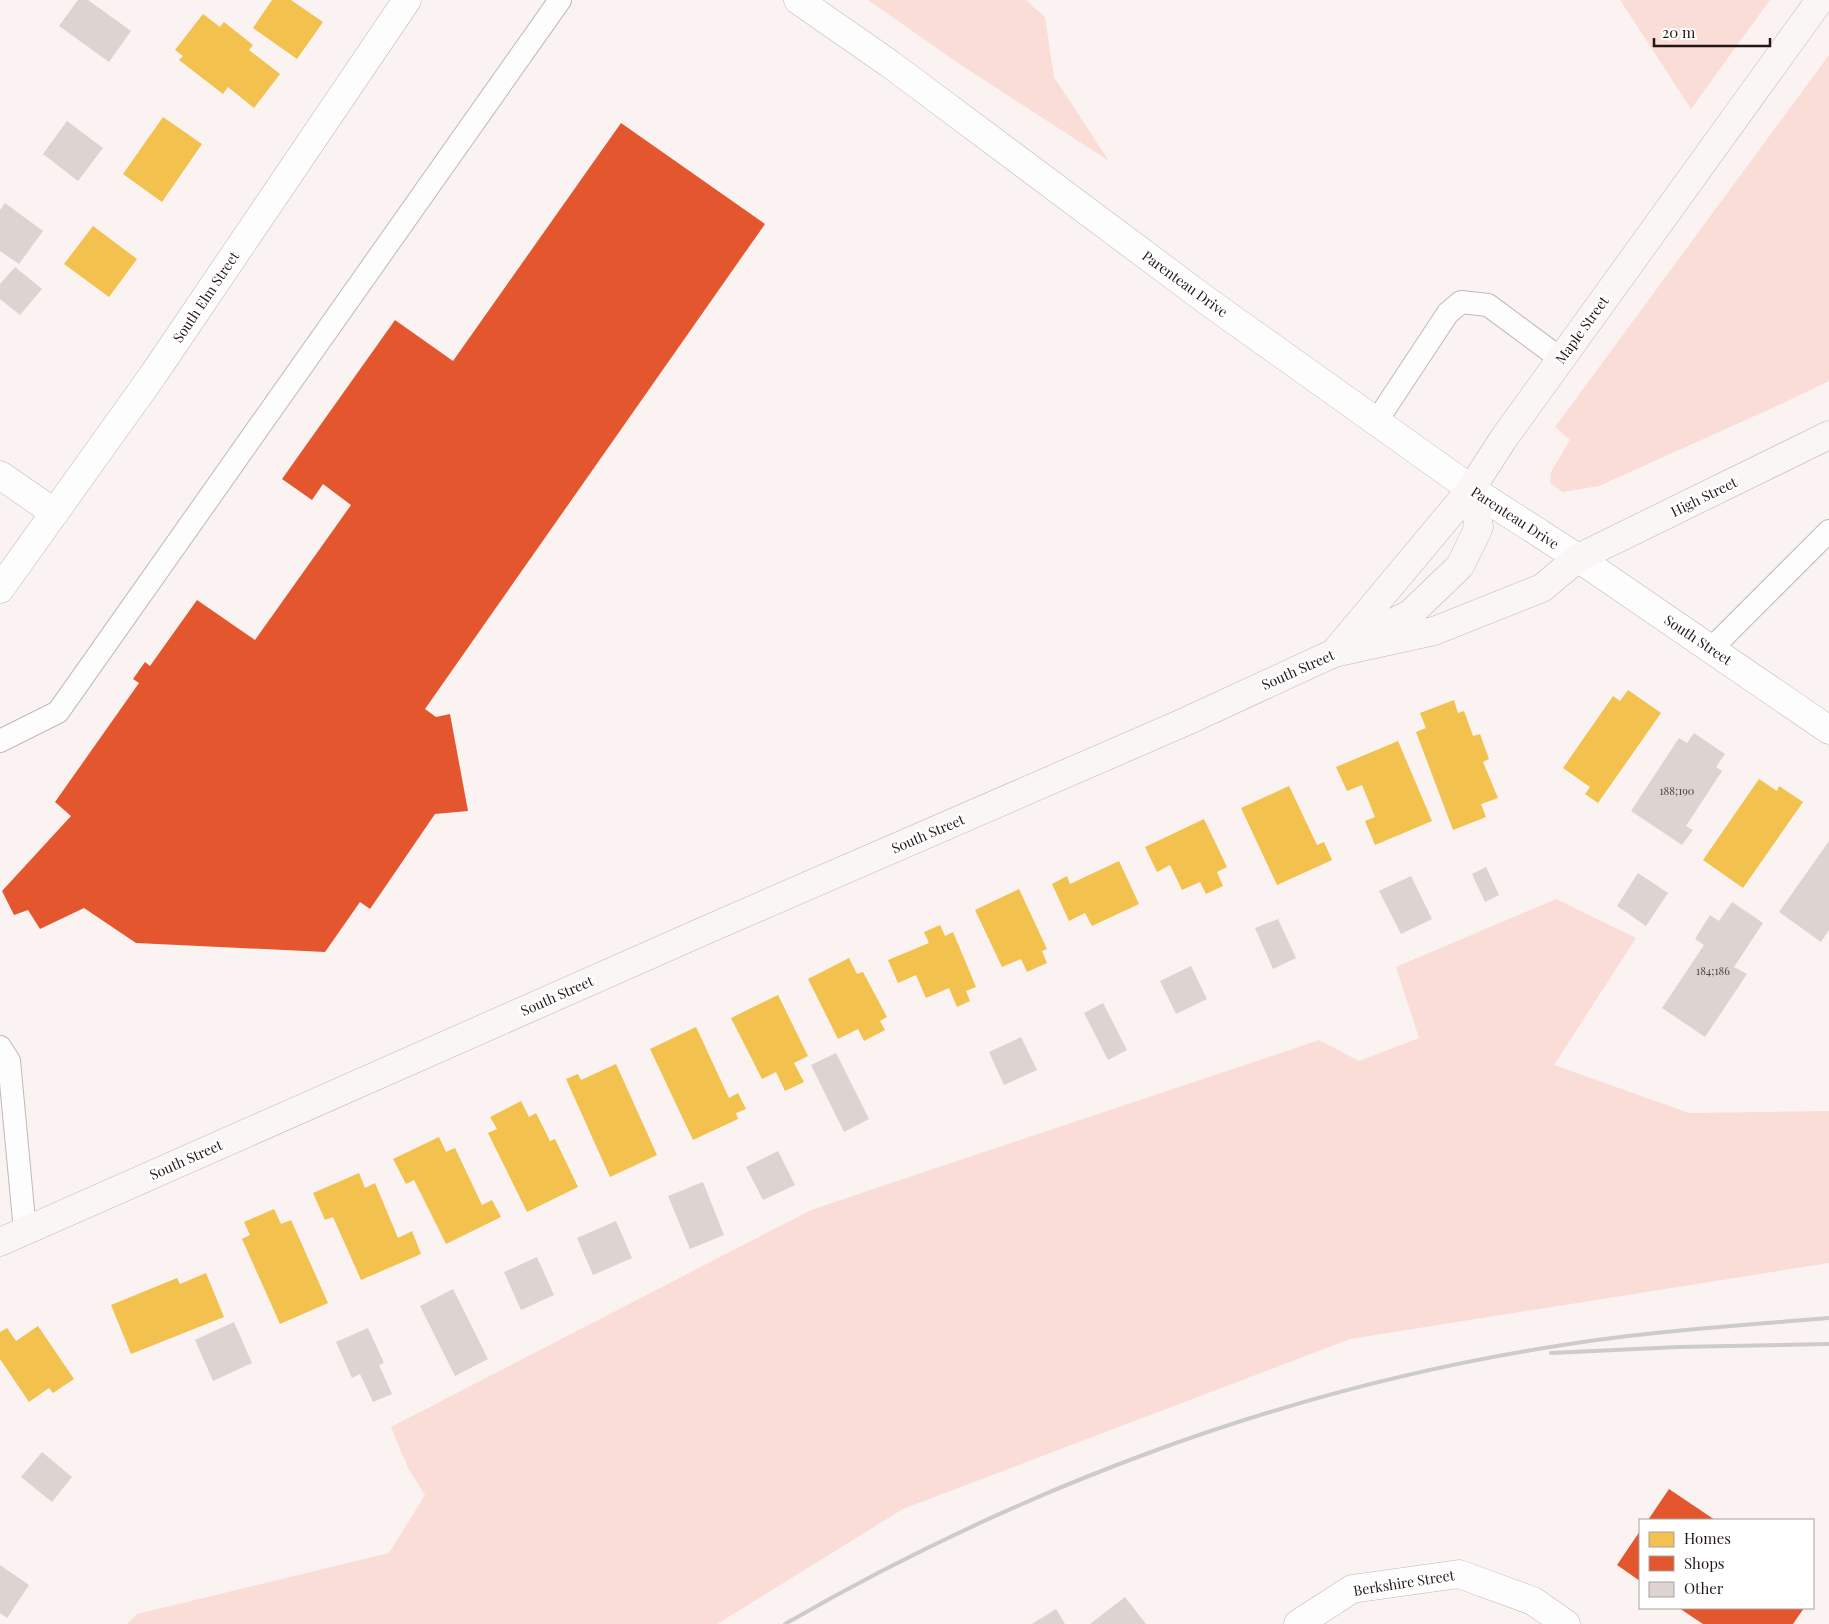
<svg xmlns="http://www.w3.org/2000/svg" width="1829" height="1624" font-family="'Playfair Display',serif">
  <rect width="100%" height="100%" fill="#faf3f1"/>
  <path fill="#fbddd7" d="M868 0H1026L1045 17 1054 77 1109 161 958 63Z
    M1620 0H1770L1691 109Z
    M1829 55V381L1781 404 1599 486 1563 492 1550 483 1551 472 1570 440 1555 427Z
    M1556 899 1636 938 1554 1065 1689 1113 1829 1111V1263L1350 1339 903 1509 717 1624H127L137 1614 389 1553 425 1495 408 1468 391 1427 811 1210 1319 1040 1359 1061 1419 1038 1396 967Z"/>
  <path fill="#f2c14e" d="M272 0H291L323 22 297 59 253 28Z
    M203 14 220 27 224 22 253 45 249 50 280 74 254 108 228 87 223 94 179 60 183 56 175 50Z
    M163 117 202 144 162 202 123 174Z
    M93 226 137 259 109 297 64 264Z
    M1628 690 1661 713 1598 803 1585 794 1590 787 1563 768 1613 696 1620 701Z
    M1454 700 1458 713 1464 711 1473 736 1480 734 1489 759 1483 762 1498 798 1481 804 1486 817 1453 830 1416 732 1426 728 1420 713Z
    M1398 741 1432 821 1375 845 1365 821 1375 817 1362 785 1347 791 1336 767Z
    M1759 779 1777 791 1779 786 1803 802 1743 888 1703 860Z
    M1289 786 1317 845 1324 842 1332 860 1277 885 1241 808Z
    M1204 819 1227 867 1217 872 1223 886 1206 894 1200 882 1182 890 1170 865 1157 872 1145 847Z
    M1119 861 1139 904 1092 926 1085 913 1069 921 1052 884 1067 876 1070 884Z
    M1019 889 1047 949 1042 951 1047 963 1027 972 1021 959 1002 967 975 910Z
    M940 925 945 936 953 932 976 987 966 991 970 1001 957 1007 949 988 926 998 916 975 898 983 888 960 929 943 924 932Z
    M849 958 857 974 863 972 887 1017 880 1021 885 1030 864 1041 858 1029 838 1039 808 979Z
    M778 995 808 1056 794 1063 804 1082 785 1091 776 1072 762 1079 731 1018Z
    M696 1027 729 1098 738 1093 746 1109 736 1113 738 1119 693 1140 650 1049Z
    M616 1064 657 1155 610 1177 566 1079 578 1074 581 1080Z
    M521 1101 529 1117 536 1113 550 1141 555 1139 578 1187 527 1212 488 1133 497 1129 490 1117Z
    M439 1137 446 1152 455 1148 482 1205 492 1200 501 1217 446 1244 414 1180 406 1184 393 1159Z
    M359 1173 365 1188 375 1183 398 1238 412 1231 421 1254 361 1280 333 1217 325 1220 313 1193Z
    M274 1209 281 1224 291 1220 328 1303 280 1324 242 1239 250 1235 244 1222Z
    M206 1273 224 1317 131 1354 111 1305 177 1278 180 1284Z
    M38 1326 74 1379 53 1393 49 1388 29 1402 0 1359V1332L7 1328 16 1341Z"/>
  <path fill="#e4572e" d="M621 123 765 224 425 709 436 717 450 714 468 811 435 814 370 909 360 902 325 952 136 943 84 908 40 929 28 910 14 915 2 891 71 816 55 802 139 683 133 679 145 662 150 666 197 600 255 640 351 505 323 484 312 500 282 479 395 320 453 361Z
    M1669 1489 1715 1520H1648Z
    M1640 1531V1581L1617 1565Z
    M1679 1608H1804L1793 1624H1703Z"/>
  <path fill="#ddd3d1" d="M78 0H88L131 31 109 62 59 26Z
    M67 121 103 148 78 181 43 154Z
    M5 203 43 231 19 264 0 251V210Z
    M15 267 42 289 20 315 0 299V284Z
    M1694 733 1725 754 1716 767 1722 771 1686 826 1693 830 1682 845 1631 811 1679 738 1687 743Z
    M1829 841V930L1821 942 1779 912Z
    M1486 867 1499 895 1485 902 1472 874Z
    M1638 873 1668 893 1646 926 1617 906Z
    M1411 876 1432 919 1401 934 1379 891Z
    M1732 902 1763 923 1734 967 1747 974 1705 1037 1662 1008 1704 945 1695 939 1710 915 1719 921Z
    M1278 919 1296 958 1273 969 1255 928Z
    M1191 966 1207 999 1176 1014 1160 981Z
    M1103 1003 1127 1050 1108 1060 1084 1013Z
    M1021 1037 1037 1070 1004 1085 989 1052Z
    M836 1053 869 1119 844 1132 811 1065Z
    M778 1151 795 1185 763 1200 746 1167Z
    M703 1182 724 1235 690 1249 668 1196Z
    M616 1221 632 1258 593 1275 577 1238Z
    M537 1257 554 1295 521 1310 504 1272Z
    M453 1289 488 1359 455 1376 420 1306Z
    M234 1322 252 1363 213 1381 195 1340Z
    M368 1328 384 1363 379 1365 392 1394 373 1402 360 1374 352 1378 336 1342Z
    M42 1452 72 1477 52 1502 21 1477Z
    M0 1565 29 1585 7 1618 0 1613Z
    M1125 1597 1146 1624H1090Z
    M1056 1609 1065 1624H1032Z"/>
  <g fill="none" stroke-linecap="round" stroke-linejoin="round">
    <g stroke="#c1b8b7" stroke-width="24">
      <path id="lane" d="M1376 422 1448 313 1461 302 1488 305 1561 359
        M1711 649 1829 531
        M0 741 58 712 560 0
        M0 1047 9 1061 25 1231"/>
    </g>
    <g stroke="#c1b8b7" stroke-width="29">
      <path id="street" d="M798 0 890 64 1210 303 1471 489 1578 558 1829 730
        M0 475 55 513
        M0 589 153 375 407 0
        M1298 1624 1352 1589 1459 1574 1533 1601 1566 1624"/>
    </g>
    <g stroke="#c1b8b7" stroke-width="29">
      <path id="secondary" d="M1369 635 1410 614 1460 566 1479 527 1471 489
        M1334 653 1471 489 1504 438 1820 0
        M0 1242 722 923 1187 721 1334 653 1434 631 1542 588 1578 558 1829 435"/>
    </g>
    <use href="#lane" stroke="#fefdfd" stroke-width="22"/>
    <use href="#street" stroke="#fefdfd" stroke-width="28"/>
    <use href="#secondary" stroke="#f9f6f5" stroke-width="28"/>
    <path stroke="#cecbcb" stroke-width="4" d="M1551 1353 1678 1347 1829 1344
      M785 1624C1017 1490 1273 1393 1538 1349 1634 1332 1732 1326 1829 1318"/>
  </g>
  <g text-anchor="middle" stroke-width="5" stroke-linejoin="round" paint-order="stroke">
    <g font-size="11" fill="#524644">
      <text x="1677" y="795">188;190</text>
      <text x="1713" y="975">184;186</text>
    </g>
    <g font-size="14" fill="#231715" stroke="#fff">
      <text transform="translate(1185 284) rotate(36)" y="5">Parenteau Drive</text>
      <text transform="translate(206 297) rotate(-56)" y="5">South Elm Street</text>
      <text transform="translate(1582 330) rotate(-54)" y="5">Maple Street</text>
      <text transform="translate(1704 497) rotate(-26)" y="5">High Street</text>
      <text transform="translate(1515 518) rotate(33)" y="5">Parenteau Drive</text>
      <text transform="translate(1698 640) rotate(34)" y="5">South Street</text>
      <text transform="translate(1298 670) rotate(-24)" y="5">South Street</text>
      <text transform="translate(928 834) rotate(-23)" y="5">South Street</text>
      <text transform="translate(557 996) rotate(-24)" y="5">South Street</text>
      <text transform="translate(186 1160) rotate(-24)" y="5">South Street</text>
      <text transform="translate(1404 1583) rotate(-9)" y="5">Berkshire Street</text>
    </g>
  </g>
  <rect x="1639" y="1519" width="175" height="90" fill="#ffffff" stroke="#a7a2a1"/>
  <rect x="1649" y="1532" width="25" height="15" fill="#f2c14e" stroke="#a7a2a1"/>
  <text x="1684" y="1544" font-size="15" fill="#231715">Homes</text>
  <rect x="1649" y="1556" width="25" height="15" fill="#e4572e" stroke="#a7a2a1"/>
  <text x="1684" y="1569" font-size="15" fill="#231715">Shops</text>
  <rect x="1649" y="1582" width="25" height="15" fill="#ddd3d1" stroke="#a7a2a1"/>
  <text x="1684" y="1594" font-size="15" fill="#231715">Other</text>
  <path d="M1654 38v8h116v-8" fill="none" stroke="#231715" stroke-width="2.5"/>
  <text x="1662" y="38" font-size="15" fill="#231715" stroke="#ffffff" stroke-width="4" paint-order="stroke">20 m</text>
</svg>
